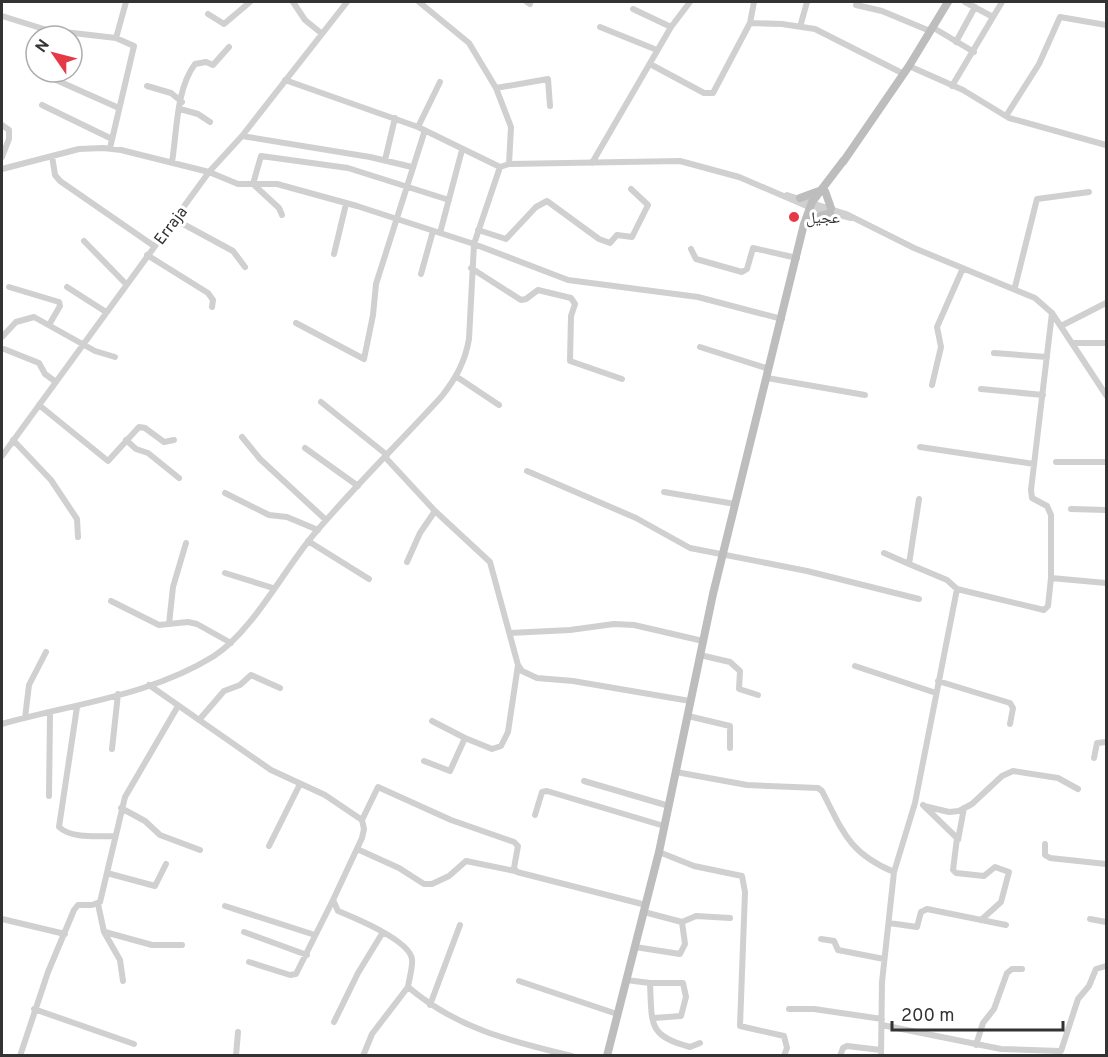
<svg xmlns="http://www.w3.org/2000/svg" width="1108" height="1057" font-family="Overpass,'Noto Naskh Arabic',sans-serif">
  <rect width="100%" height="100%" fill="#fff"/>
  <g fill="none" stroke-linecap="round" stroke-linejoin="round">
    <path stroke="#d0d0d0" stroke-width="6" d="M293 2 305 20 321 33
      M419 2 469 43 496 88 511 127 509 164
      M527 2 530 4
      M965 2 993 17
      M856 5 882 11 930 31
      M633 9 671 27
      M208 14 224 24 250 2
      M2 16 47 30 116 38 134 46 110 148
      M750 23 754 2
      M600 27 657 50
      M800 27 807 2
      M932 27 974 52
      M116 38 126 2
      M956 42 975 7
      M650 64 704 93H713L750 23 782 24 815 29 904 74
      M909 66 963 90 1009 118 1106 145
      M38 72 119 108
      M285 80 418 127 500 167 509 164 680 161 739 177 809 207 851 218
      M147 86 171 93 182 102
      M952 86 1002 2
      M496 88 548 79 550 106
      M42 105 112 139
      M180 109 198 114 210 122
      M1006 116 1039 64 1060 17 1106 25
      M2 125 9 130V139L2 157
      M418 127 440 82
      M242 136 370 157 412 167
      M52 156 55 175 60 181 154 246
      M385 160 395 118
      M172 162C177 132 176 89 195 64L206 62 213 65 229 47
      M592 163 671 27 690 2
      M2 169 79 149 103 148 121 150 209 172 238 184H277L357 206 474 244 568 280 698 297 782 319
      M787 195 846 214 914 248 1035 298 1052 313 1106 395
      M282 215 279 208 253 184 261 156 348 168 449 200
      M174 219 233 251 245 267
      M478 230 506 239 536 207 547 201 599 239 610 243 617 235 632 237 648 205 631 189
      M440 233 462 150
      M84 241 126 284
      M691 249 696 259 742 272 747 269 753 248 797 258
      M334 254 346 204
      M147 255 208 293 213 300 212 307
      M471 268 521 300 526 299 538 290 571 298 575 304 571 316 570 361 622 379
      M421 274 433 231
      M9 287 59 302 60 306 49 325
      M67 287 106 312
      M1015 287 1037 199 1089 192
      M296 323 364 359 373 315 376 284 425 130
      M1061 326 1106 303
      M2 337 16 322 34 317 95 351 115 357
      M1072 343H1106
      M700 347 769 369
      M4 349 39 363 45 374 56 382
      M994 353 1047 357
      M457 377 499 405
      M767 378 865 395
      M932 385 941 347 937 327 963 268
      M981 389 1043 395
      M321 402 387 455
      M39 405 108 461 139 427 145 428 164 442 174 440
      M242 437 260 459 326 520
      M13 440 51 480 77 519 78 537
      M126 440 136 449 148 453 179 478
      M920 447 1034 464
      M305 448 358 486
      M2 456 209 172 242 136 347 2
      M385 457 435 511 490 562 518 665 522 671 537 678 573 681 690 701
      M1056 462H1106
      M527 471 636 518 690 548 807 571 919 599
      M664 492 735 504
      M225 493 269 515 287 517 318 530
      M919 499 909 564 947 580 957 589
      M1071 509 1106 510
      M308 541 369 579
      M884 553 909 564
      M407 562 420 533 435 511
      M225 573 273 588
      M1051 578V515L1047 506 1032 498 1031 490 1052 313
      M111 601 159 625 188 622 197 624 231 643
      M169 624 173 587 186 543
      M510 633 570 630 614 624 634 625 703 641
      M700 655 730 662 740 671 739 689 758 695
      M855 666 936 693
      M938 681 1010 703 1013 708 1010 724
      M149 685 271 770 325 795 362 820 364 829 362 838 333 900 338 911C355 918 409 940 412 959 413 967 409 979 408 987 458 1029 510 1041 572 1056
      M77 707 59 827C71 839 99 836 115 836
      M688 716 730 726V748
      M25 718 29 685 46 652
      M199 720 224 691 240 685 251 675 280 688
      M432 721 465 738
      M2 724C72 704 150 696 214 656 253 631 284 569 315 533 355 486 400 442 442 396 456 378 465 362 469 339L474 244 500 167
      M112 749 118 694
      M1094 758 1097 743 1106 742
      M424 761 450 771 465 738 492 749 501 746 508 732 518 665
      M676 772 747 785 818 788 822 791C843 832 849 853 894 872L882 982 881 1056
      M584 781 669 806
      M49 796 50 713
      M923 805 957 838 953 870 956 873 984 876 995 867 1009 872 1001 902 981 920
      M924 806 949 812 959 811 972 804 1002 776 1013 771 1058 778 1078 789
      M121 808 145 821 160 835 200 850
      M535 815 542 792 547 791 664 826
      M362 820 378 787 451 820 514 842 518 846 514 868 517 872 646 905
      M958 840 964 808
      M1045 844V855L1050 858 1106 864
      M269 846 300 784
      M357 849 399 868 424 884H432L449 876 466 861 515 871
      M659 852 694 866 742 876 745 892 740 1026 784 1036 787 1048 784 1056
      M894 872 915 803 957 589 1044 610 1048 606 1051 578 1106 583
      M107 873 155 886 166 864
      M98 904 104 932 120 960 123 981
      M225 906 315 935
      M644 912 682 922 696 916 730 918
      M2 919 65 934
      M1090 919 1106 922
      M889 923 917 927 921 912 927 909 1006 925
      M105 932 152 945H182
      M244 932 307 955
      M821 939 834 941 838 950 884 959
      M635 947 680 954 685 944 682 922
      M249 962 290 975 296 974 333 900
      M626 980 650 983C652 1025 648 1036 690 1047L700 1043
      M519 981 617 1014
      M650 983H683L686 997 681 1016 654 1018
      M430 1005 460 925
      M34 1009 134 1044
      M789 1009H814L882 1019
      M334 1022 358 973 383 932
      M882 1025 1001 1049 1061 1051 1078 999 1089 986 1096 969 1106 966
      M976 1045 983 1023 994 1009 1007 973 1012 969H1022
      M20 1056 48 972 74 910 78 905H92L100 902 125 797 178 706
      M236 1056 238 1032
      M363 1056 372 1034 408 987
      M840 1056 843 1048 847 1046 881 1050"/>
    <path stroke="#bdbdbd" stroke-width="8" d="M843 162 909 66 948 2
      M825 191 831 208
      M800 198 819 191
      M810 219 830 213
      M607 1056 659 852 713 594 804 224 812 202 844 160"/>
  </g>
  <circle fill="#e63946" stroke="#fff" stroke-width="2" cx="794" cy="217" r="6"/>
  <g text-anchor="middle" stroke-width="6" stroke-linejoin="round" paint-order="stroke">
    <g font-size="16" fill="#333" stroke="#fff" text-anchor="start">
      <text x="806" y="223">عجيل</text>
    </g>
    <g font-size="16" fill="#333" stroke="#fff">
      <text transform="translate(170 225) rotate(-53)" y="6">Erraja</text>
    </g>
  </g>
  <rect width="1108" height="1057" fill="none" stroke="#333333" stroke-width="6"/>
  <g transform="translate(54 54) rotate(305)"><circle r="28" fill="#ffffff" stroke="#adadad" stroke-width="1.5"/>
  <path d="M0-4.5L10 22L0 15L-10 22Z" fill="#e63946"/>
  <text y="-9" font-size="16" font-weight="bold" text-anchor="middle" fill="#333333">N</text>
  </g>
  <path d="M892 1021v9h171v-9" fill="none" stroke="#333333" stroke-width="3"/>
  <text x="901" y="1021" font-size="18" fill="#333333" stroke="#ffffff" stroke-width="4.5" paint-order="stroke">200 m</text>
</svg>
